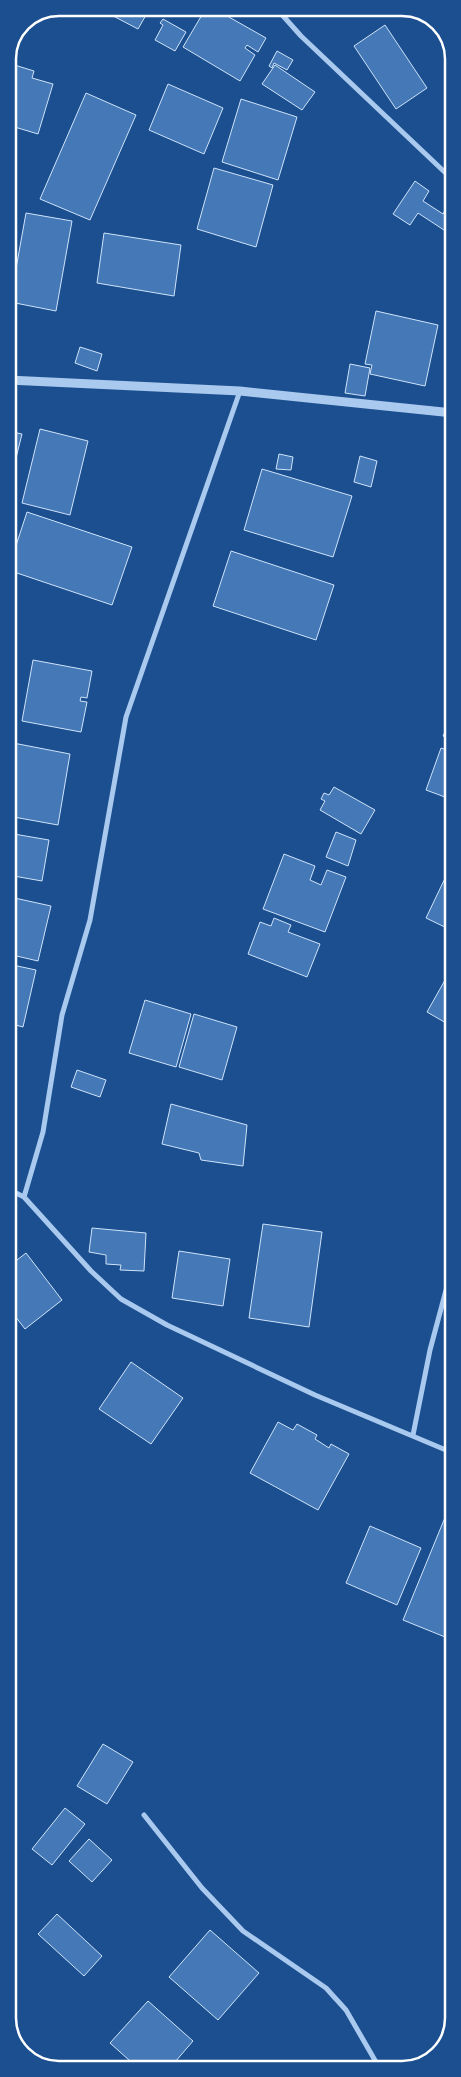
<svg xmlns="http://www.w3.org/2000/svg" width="461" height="2077" font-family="'Alegreya Sans',sans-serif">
  <rect width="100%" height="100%" fill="#1b4f8f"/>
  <path fill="#4478b7" stroke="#cfe3fa" d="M98 8H150L138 29Z
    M206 8H213L266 38 258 52 247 45 245 48 255 55 240 81 183 47Z
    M163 19 186 32 175 51 155 40 163 25 160 23Z
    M385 25 427 88 396 109 354 46Z
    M277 51 293 60 287 70 274 63 272 68 269 66Z
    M8 63 34 71 32 78 53 84 38 134 8 125Z
    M275 65 315 92 302 110 262 84Z
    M168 84 223 108 204 154 149 130Z
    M86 93 136 115 90 220 40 199Z
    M241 99 297 117 278 180 222 162Z
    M214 168 273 185 256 247 197 229Z
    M415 181 429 191 423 201 443 214 445 210 453 215V224L447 232 418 213 410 225 393 214Z
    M26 213 72 221 56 311 10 302Z
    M104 233 181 245 174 296 97 283Z
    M376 311 438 325 425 386 370 374 372 365 365 364Z
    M80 347 102 354 97 371 75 363Z
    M350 364 370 368 365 396 345 393Z
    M453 372V404L448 403Z
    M40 429 88 441 70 515 22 503Z
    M8 431 22 434 11 478 8 477Z
    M279 454 293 457 291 470 276 469Z
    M360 456 377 461 371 487 354 482Z
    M262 469 352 496 333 557 244 530Z
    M27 512 132 547 112 605 8 570Z
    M231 551 334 585 316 640 213 606Z
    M33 660 92 671 87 698 81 697 80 701 87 702 81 732 22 721Z
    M453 716V741L443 736Z
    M8 742 70 754 58 825 8 816Z
    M441 748 453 752V800L426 790Z
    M334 787 375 810 361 834 320 810 325 801 321 799 324 793 329 795Z
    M336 832 356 840 348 866 326 857Z
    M8 833 49 840 42 881 8 875Z
    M284 854 315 866 310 880 321 885 327 870 346 877 325 932 263 909Z
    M448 872 453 874V931L426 918Z
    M10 897 51 906 38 961 8 954V907Z
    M274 918 291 925 288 932 320 944 307 977 248 954 260 922 271 926Z
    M8 964 36 970 23 1027 8 1023Z
    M449 973 453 975V1027L427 1012Z
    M145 1000 191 1014 176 1067 129 1053Z
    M194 1014 237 1027 222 1080 179 1067Z
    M77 1070 106 1080 100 1097 71 1087Z
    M171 1104 247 1125 243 1166 201 1160 199 1153 162 1144Z
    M263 1224 322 1232 309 1327 249 1318Z
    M92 1228 146 1233 144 1271 120 1270 121 1265 106 1264V1255L89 1252Z
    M179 1251 230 1259 223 1306 172 1298Z
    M26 1253 62 1300 25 1329 8 1307V1267Z
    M131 1362 183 1398 151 1444 99 1409Z
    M278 1422 293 1430 297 1424 317 1435 315 1439 329 1448 331 1444 349 1454 318 1510 250 1473Z
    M446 1515 453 1518V1632L450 1639 403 1620Z
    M370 1526 421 1548 397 1605 346 1583Z
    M103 1744 133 1762 107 1804 77 1786Z
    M65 1808 85 1824 52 1865 32 1849Z
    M89 1839 112 1860 92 1882 69 1861Z
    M57 1914 102 1956 84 1976 38 1934Z
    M210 1930 259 1973 218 2020 169 1977Z
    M148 2001 193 2041 169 2069H139L110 2043Z"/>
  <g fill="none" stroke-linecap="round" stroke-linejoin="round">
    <path stroke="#a9c9ee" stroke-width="5" d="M276 8 301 36 453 180
      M8 1189 24 1197 91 1271 121 1299 167 1325 315 1395 453 1453
      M24 1197 43 1132 62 1015 90 920 126 717 240 391
      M413 1435 430 1350 453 1264
      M144 1815 202 1888 243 1931 326 1988 346 2010 380 2069"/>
    <path stroke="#a9c9ee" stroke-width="9" d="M8 380 240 391 453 413"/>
  </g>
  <path d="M0 0H461V2077H0ZM59 16H402A43 43 0 0 1 445 59V2018A43 43 0 0 1 402 2061H59A43 43 0 0 1 16 2018V59A43 43 0 0 1 59 16Z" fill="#1b4f8f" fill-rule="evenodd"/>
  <path fill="none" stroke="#fff" stroke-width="2.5" d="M59 16H402A43 43 0 0 1 445 59V2018A43 43 0 0 1 402 2061H59A43 43 0 0 1 16 2018V59A43 43 0 0 1 59 16Z"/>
</svg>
